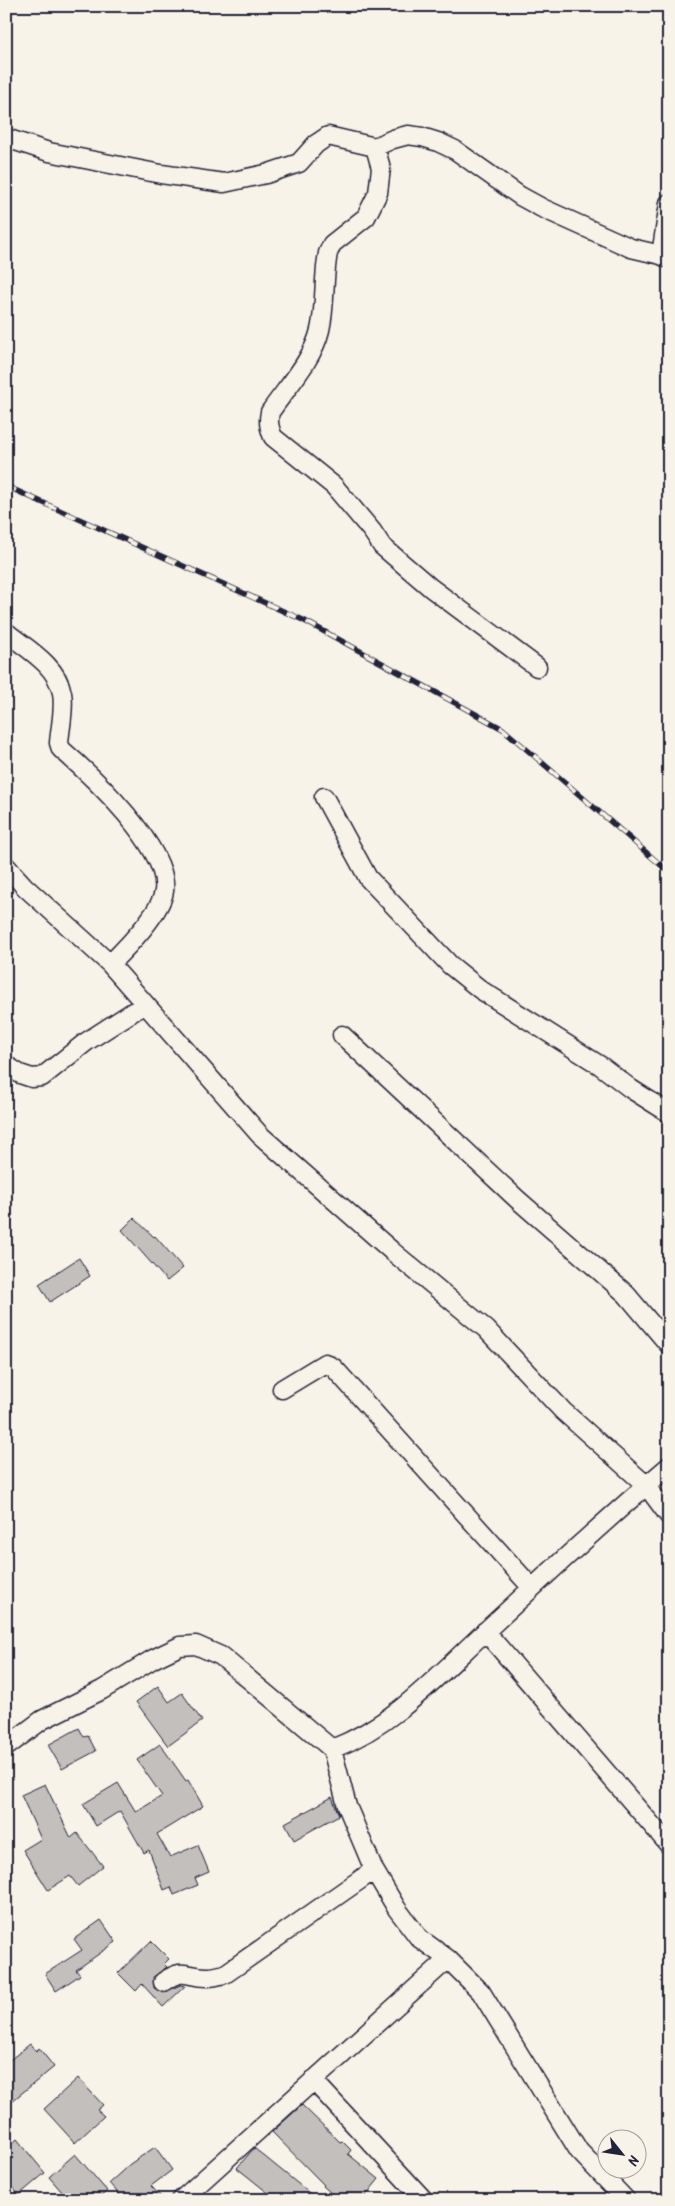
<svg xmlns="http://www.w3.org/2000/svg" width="675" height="2206" font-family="Kalam,sans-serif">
  <rect width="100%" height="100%" fill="#f7f3e8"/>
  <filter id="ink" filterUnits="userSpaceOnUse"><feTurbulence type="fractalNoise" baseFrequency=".02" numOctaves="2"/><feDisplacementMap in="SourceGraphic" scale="10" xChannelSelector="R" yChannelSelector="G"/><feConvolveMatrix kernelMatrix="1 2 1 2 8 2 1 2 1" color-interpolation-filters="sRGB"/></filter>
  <g filter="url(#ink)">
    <path fill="#c2bfbd" stroke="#22223b" d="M134 1218 154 1237 155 1236 183 1268 167 1281 122 1230Z
      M79 1258 90 1276 50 1302 39 1284Z
      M158 1686 169 1702 182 1693 202 1721 168 1746 136 1702Z
      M79 1728 84 1737 88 1736 96 1751 62 1769 48 1745Z
      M160 1744 186 1781 188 1780 203 1806 157 1834 170 1857 198 1845 209 1872 195 1878 198 1885 174 1895 171 1887 164 1890 149 1850 144 1853 120 1811 96 1826 83 1804 118 1783 136 1812 162 1796 137 1760Z
      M45 1784 71 1838 77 1833 103 1866 78 1886 70 1876 48 1890 23 1850 41 1839 21 1795Z
      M332 1797 339 1815 294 1840 285 1823Z
      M101 1920 116 1942 76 1970 80 1975 56 1991 45 1974 82 1950 74 1939Z
      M151 1941 169 1959 164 1964 167 1967 153 1977 154 1988 164 1993 180 1985 185 1986 163 2007 142 1984 136 1991 118 1973Z
      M30 2044 36 2051 39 2048 54 2067 6 2106V2063Z
      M78 2078 103 2105 97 2110 104 2116 75 2143 44 2109Z
      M302 2105 340 2142 342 2141 351 2150 348 2154 379 2179 362 2200H339L323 2186 324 2185 272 2132Z
      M17 2139 45 2173 19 2195 6 2180V2149Z
      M155 2147 172 2170 151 2186 164 2200H124L109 2183 130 2164Z
      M254 2148 318 2200H281L274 2194 272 2196 237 2168Z
      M75 2154 107 2191 97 2200H69L49 2177Z"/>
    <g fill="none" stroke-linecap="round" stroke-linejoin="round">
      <g stroke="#22223b" stroke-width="21">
        <path id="minor" d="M6 138 49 152 161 174 224 183 266 174 299 163 316 144 328 136 375 147 393 139 408 135 422 137 438 142 455 150 520 196 542 208 631 248 661 255 669 259
          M375 147 381 168 378 193 366 217 332 244 328 253C323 278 326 305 320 330 313 360 287 387 270 412 268 422 269 427 273 437L334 486 372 531 382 546 431 588 537 667
          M661 255 669 203
          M6 632C27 649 57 665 62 693 65 708 60 728 59 743L61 749C91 775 170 849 164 891 161 913 126 948 110 964
          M324 797 368 878 450 965 481 990 601 1066 631 1089 669 1113
          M6 866 25 887 110 964 260 1135 393 1252 486 1329 563 1411 646 1485 669 1516
          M342 1035 517 1199 626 1294 669 1345
          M6 1065 20 1074 32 1078 42 1077 86 1042 145 1004
          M282 1389 325 1363 334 1368 532 1588
          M485 1631 669 1845
          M6 1747 42 1720 102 1690 153 1659 180 1646 196 1645 221 1656 332 1749 347 1806 374 1870 397 1909 419 1938 448 1959 481 1992 579 2151 626 2200
          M332 1749C395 1725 440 1673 489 1628 548 1573 608 1518 669 1466
          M163 1982C186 1966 186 1978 209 1977 214 1977 220 1975 225 1974L374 1870
          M313 2080 424 2200
          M181 2200 448 1959"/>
      </g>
      <use href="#minor" stroke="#f7f3e8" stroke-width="18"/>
      <g stroke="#22223b" stroke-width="5.5">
        <path id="rail" d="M6 486 303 620 503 729 669 872"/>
      </g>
      <use href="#rail" stroke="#f7f3e8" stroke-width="4" stroke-dasharray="11" stroke-linecap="butt"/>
    </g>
  </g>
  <rect width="675" height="2206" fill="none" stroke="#f7f3e8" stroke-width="25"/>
  <rect x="12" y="12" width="650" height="2181" fill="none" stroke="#22223b" stroke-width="2" filter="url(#ink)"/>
  <g transform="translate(622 2154) rotate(120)"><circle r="24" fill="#f7f3e8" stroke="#a29fa3"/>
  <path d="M0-4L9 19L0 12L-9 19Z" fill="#22223b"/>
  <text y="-8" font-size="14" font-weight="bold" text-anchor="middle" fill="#22223b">N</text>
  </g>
</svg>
